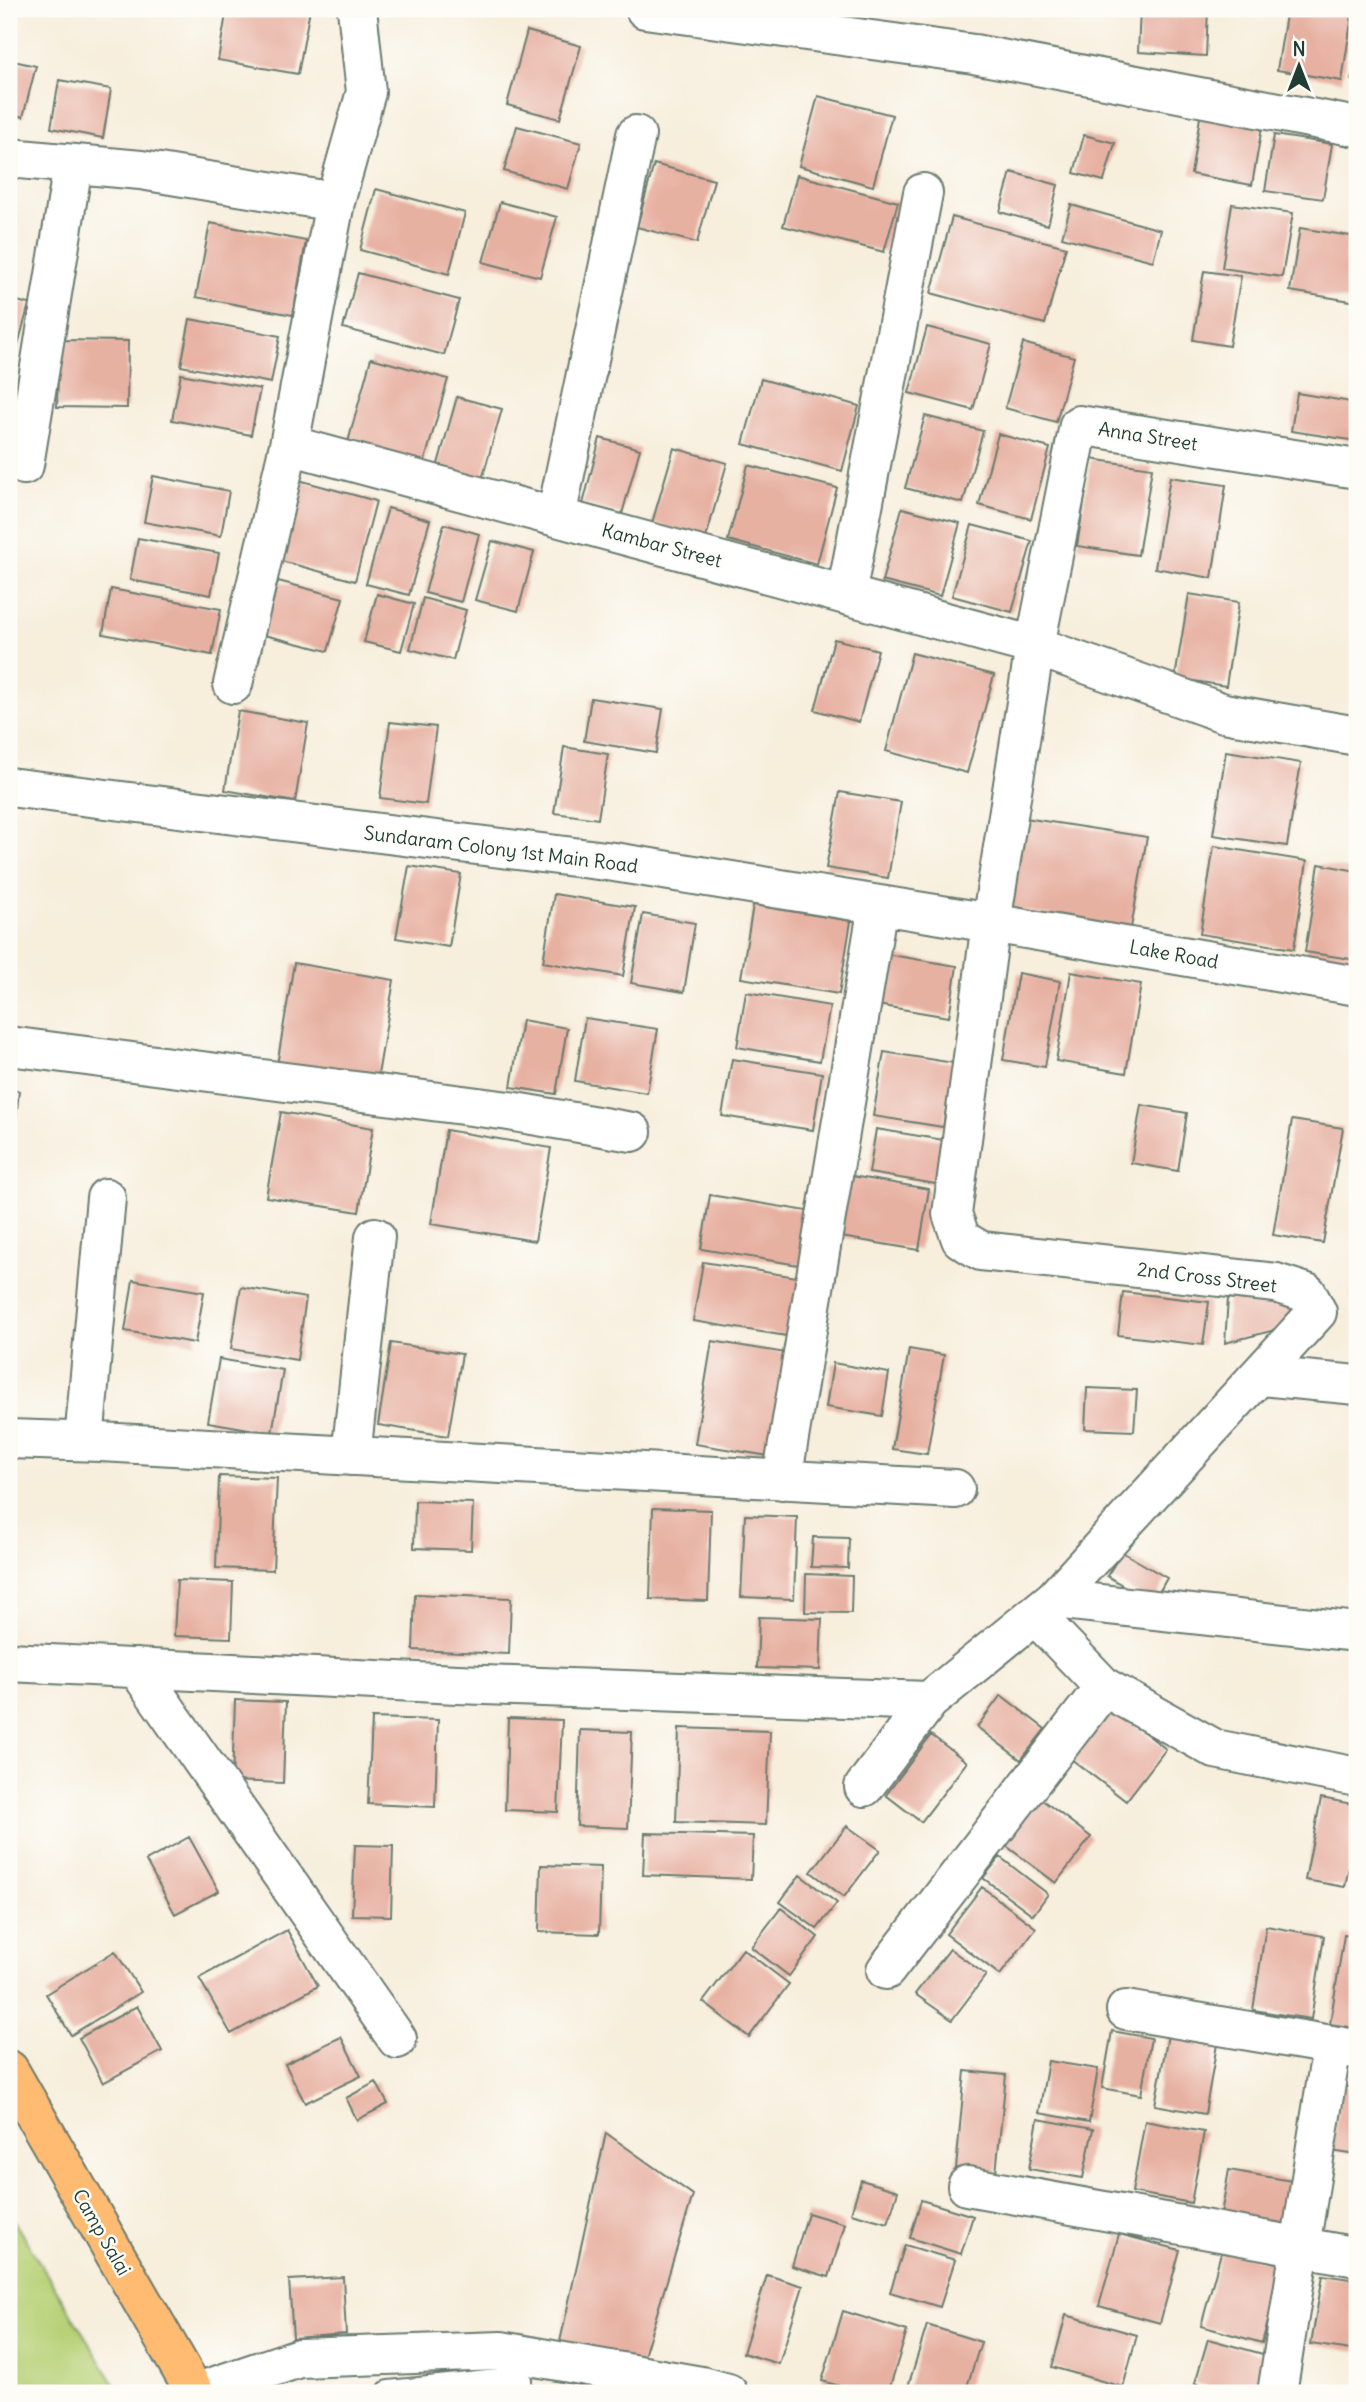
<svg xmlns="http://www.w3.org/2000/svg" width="1366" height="2402" font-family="Delius,sans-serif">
  <rect width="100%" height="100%" fill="#fdfcf7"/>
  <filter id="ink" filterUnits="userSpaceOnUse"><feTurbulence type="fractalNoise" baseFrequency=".0143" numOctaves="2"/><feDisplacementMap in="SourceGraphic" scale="14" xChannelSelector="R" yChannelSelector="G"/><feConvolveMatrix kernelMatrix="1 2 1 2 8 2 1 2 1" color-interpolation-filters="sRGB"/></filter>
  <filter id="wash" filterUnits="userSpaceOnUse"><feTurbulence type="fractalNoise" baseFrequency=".00686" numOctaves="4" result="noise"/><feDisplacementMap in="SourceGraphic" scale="28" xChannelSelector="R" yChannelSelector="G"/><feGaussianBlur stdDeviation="1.57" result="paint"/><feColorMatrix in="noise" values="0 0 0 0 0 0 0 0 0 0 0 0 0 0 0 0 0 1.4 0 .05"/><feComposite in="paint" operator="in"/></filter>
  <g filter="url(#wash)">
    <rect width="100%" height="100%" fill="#f7eedc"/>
    <path fill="#b6d075" stroke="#6a8654" stroke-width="2" d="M9 2213 120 2393H9Z"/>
    <g id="blocks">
      <path fill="#e7b1a2" d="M227 9H310L298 74 218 60Z
        M1140 9H1208L1206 56 1138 52Z
        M1287 9H1353L1342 81 1277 70Z
        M527 31 581 46 560 119 507 105Z
        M1356 55H1357V81L1351 80Z
        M9 60 36 66 23 117 9 113Z
        M59 80 111 89 103 138 51 128Z
        M818 96 892 115 873 186 799 166Z
        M1201 111 1263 121 1252 185 1191 174Z
        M517 126 581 143 568 189 504 171Z
        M1084 135 1115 143 1104 181 1074 173Z
        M1274 135 1332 144 1323 199 1265 191Z
        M654 164 714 180 697 243 637 227Z
        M1011 172 1058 185 1048 225 1000 212Z
        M797 175 898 202 884 252 783 226Z
        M376 189 465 213 449 274 360 250Z
        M500 202 557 217 540 277 483 262Z
        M1232 204 1293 213 1282 277 1222 268Z
        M1071 205 1161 230 1153 261 1062 237Z
        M952 217 1066 247 1045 324 931 293Z
        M210 223 306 241 293 315 196 297Z
        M1300 228 1357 237V302L1290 291Z
        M1204 271 1241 276 1229 346 1193 340Z
        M358 273 459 300 444 355 343 328Z
        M9 299 29 304 15 356 9 354Z
        M190 319 280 336 271 383 181 366Z
        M927 327 991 344 973 410 909 393Z
        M59 340 128 341 127 408 57 407Z
        M1023 343 1074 357 1056 422 1005 408Z
        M371 358 448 379 421 474 345 453Z
        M181 374 260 389 251 435 172 420Z
        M761 379 859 406 842 471 743 444Z
        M1297 393 1357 403V441L1291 431Z
        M457 397 502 409 481 483 436 471Z
        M925 416 983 431 963 503 905 488Z
        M998 434 1050 448 1031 519 979 505Z
        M600 438 640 449 622 514 583 504Z
        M674 448 727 463 706 538 652 523Z
        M1091 459 1152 468 1138 555 1077 546Z
        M748 465 837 488 817 564 728 540Z
        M153 476 229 491 221 536 144 522Z
        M1170 477 1226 485 1212 578 1155 568Z
        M295 479 376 501 355 581 274 559Z
        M388 508 430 520 409 595 366 584Z
        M902 508 960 523 940 596 882 581Z
        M444 524 479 534 461 602 425 593Z
        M972 525 1032 541 1012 612 952 596Z
        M138 538 219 553 211 595 130 580Z
        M492 541 534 552 518 611 475 600Z
        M278 581 343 598 328 651 264 635Z
        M111 589 221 609 212 655 103 634Z
        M377 594 414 604 401 651 364 642Z
        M1189 594 1239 602 1226 686 1175 678Z
        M423 598 466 610 453 660 410 649Z
        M834 639 878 650 859 722 815 710Z
        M912 653 994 675 967 773 886 751Z
        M591 698 663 709 656 753 584 741Z
        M238 711 308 723 295 802 225 790Z
        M390 722 436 727 426 804 380 798Z
        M564 747 608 754 598 819 554 813Z
        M1226 751 1301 763 1287 846 1213 835Z
        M840 792 901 802 888 878 826 868Z
        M1012 816 1147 837 1131 928 998 907Z
        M1214 846 1307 861 1294 949 1200 934Z
        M1319 864 1357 871V960L1305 952Z
        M409 866 461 874 449 947 396 938Z
        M554 894 635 907 623 976 543 962Z
        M753 905 851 921 839 994 741 978Z
        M643 914 695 923 684 992 631 983Z
        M879 953 957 966 949 1017 871 1004Z
        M294 963 394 980 377 1081 277 1065Z
        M1071 972 1141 984 1126 1073 1056 1061Z
        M1018 973 1060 981 1045 1067 1003 1060Z
        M746 992 830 1006 820 1061 737 1047Z
        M585 1018 658 1029 647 1093 575 1081Z
        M522 1020 567 1028 556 1094 511 1087Z
        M884 1052 954 1063 943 1127 873 1116Z
        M732 1059 822 1073 813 1130 722 1116Z
        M9 1090 19 1091 14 1138 9 1137Z
        M1141 1105 1187 1113 1178 1171 1131 1163Z
        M281 1112 373 1128 359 1212 266 1197Z
        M1292 1120 1343 1128 1323 1243 1273 1235Z
        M876 1129 950 1141 942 1185 869 1173Z
        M446 1130 551 1148 535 1241 431 1224Z
        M846 1175 929 1189 919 1250 835 1236Z
        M710 1195 813 1212 805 1266 701 1249Z
        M703 1262 803 1278 793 1337 693 1321Z
        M1356 1271 1357 1272V1299L1351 1298Z
        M133 1280 204 1292 195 1343 125 1331Z
        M241 1287 306 1298 297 1360 231 1349Z
        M1123 1292 1209 1302 1203 1345 1118 1335Z
        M1228 1298 1294 1304V1317L1271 1331 1225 1343Z
        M712 1341 786 1353 769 1456 695 1444Z
        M391 1343 462 1354 448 1436 378 1425Z
        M909 1349 944 1355 927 1454 892 1449Z
        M219 1359 283 1370 272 1433 208 1422Z
        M833 1363 889 1373 882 1416 826 1407Z
        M1087 1388 1137 1390 1134 1431 1085 1429Z
        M219 1476 277 1478 273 1570 216 1568Z
        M415 1501 473 1503 471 1550 414 1548Z
        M653 1508 711 1510 708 1601 650 1599Z
        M745 1515 797 1517 794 1599 741 1597Z
        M813 1537 849 1538 848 1568 811 1567Z
        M1122 1552 1167 1578 1153 1603 1107 1576Z
        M806 1574 852 1576 851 1613 805 1612Z
        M177 1580 233 1582 231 1638 174 1636Z
        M415 1594 511 1598 509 1654 413 1650Z
        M759 1617 822 1619 820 1670 757 1668Z
        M1001 1695 1045 1729 1021 1760 977 1727Z
        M235 1700 286 1702 283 1783 232 1781Z
        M1106 1703 1166 1749 1126 1801 1066 1755Z
        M372 1718 438 1720 435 1807 368 1804Z
        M508 1718 562 1720 558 1812 505 1810Z
        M679 1728 770 1731 766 1825 676 1822Z
        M580 1730 632 1732 628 1828 577 1826Z
        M931 1735 967 1762 921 1822 886 1795Z
        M1037 1796 1091 1837 1056 1883 1001 1842Z
        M1321 1798 1357 1805V1824L1345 1887 1305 1880Z
        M847 1826 880 1850 844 1897 811 1872Z
        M645 1833 753 1836 751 1879 643 1875Z
        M189 1837 219 1891 175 1914 146 1861Z
        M355 1845 393 1846 391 1916 352 1915Z
        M1000 1857 1048 1894 1033 1915 983 1878Z
        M541 1865 601 1867 599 1934 539 1932Z
        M800 1875 837 1903 817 1929 780 1902Z
        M982 1887 1036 1928 1000 1975 946 1934Z
        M781 1908 818 1937 789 1976 751 1947Z
        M1266 1926 1324 1936 1311 2019 1253 2010Z
        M287 1930 318 1986 231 2034 199 1978Z
        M1344 1935 1357 1937V2028L1330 2024Z
        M743 1949 789 1984 749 2037 703 2002Z
        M950 1949 986 1975 952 2020 915 1994Z
        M115 1951 141 1992 71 2035 46 1994Z
        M137 2006 162 2051 103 2083 79 2038Z
        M1112 2031 1151 2038 1141 2095 1102 2088Z
        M1168 2035 1217 2044 1205 2114 1155 2105Z
        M341 2037 361 2076 305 2103 285 2064Z
        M1048 2061 1098 2069 1089 2122 1039 2113Z
        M965 2071 1006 2075 996 2173 956 2169Z
        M376 2082 388 2104 357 2120 346 2098Z
        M1342 2086 1357 2088V2155L1331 2151Z
        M1038 2119 1093 2129 1083 2178 1029 2169Z
        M1145 2121 1204 2132 1191 2203 1132 2192Z
        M606 2133 693 2195 640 2369 558 2351Z
        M1229 2170 1292 2181 1284 2225 1221 2214Z
        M861 2180 898 2191 888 2223 851 2213Z
        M921 2200 973 2216 961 2254 910 2238Z
        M808 2213 845 2224 829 2277 792 2266Z
        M1119 2234 1180 2250 1160 2323 1099 2306Z
        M905 2245 955 2260 940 2307 890 2292Z
        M1222 2249 1283 2265 1262 2343 1201 2326Z
        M767 2275 803 2286 779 2364 743 2353Z
        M1323 2275 1357 2280V2351L1311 2344Z
        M343 2277 346 2334 293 2338 289 2280Z
        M843 2311 907 2331 888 2393H864L822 2381Z
        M1066 2315 1137 2335 1123 2387 1052 2367Z
        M927 2325 981 2342 965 2393H906Z
        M1208 2339 1270 2356 1259 2393H1232L1195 2383Z"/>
    </g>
  </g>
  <g filter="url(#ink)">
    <use href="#blocks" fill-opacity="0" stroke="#6b7b6f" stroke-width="2"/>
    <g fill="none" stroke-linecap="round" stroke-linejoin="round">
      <g stroke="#6b7b6f" stroke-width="28">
        <path id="lane" d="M389 2393 519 2380"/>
      </g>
      <g stroke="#6b7b6f" stroke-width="42">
        <path id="street" d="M645 9 974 54 1357 127
          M9 158 141 170 335 202
          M289 445 1035 646 1224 713 1357 736
          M24 465 73 165
          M556 517 636 135
          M846 595 923 193
          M233 684 289 445 335 202 366 92 357 9
          M9 787 614 862 991 923 1357 986
          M9 1046 509 1111 632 1132
          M1261 1376 1357 1385
          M9 1439 100 1442 955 1489
          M84 1441 106 1198
          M351 1456 375 1237
          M782 1480 878 905
          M1054 1599 1357 1632
          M1035 1615 1104 1687 1215 1749 1357 1777
          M9 1662 457 1684 929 1701
          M137 1668 397 2039
          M864 1787 929 1701 1054 1599 1317 1312 1307 1293 1276 1283 981 1251 961 1239 952 1214 991 923 1035 646 1079 425 1357 469
          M886 1970 1104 1687
          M1126 2010 1355 2049
          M967 2186 1357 2257
          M195 2393 299 2358 501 2351 701 2386 728 2393
          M1277 2393 1332 2045"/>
      </g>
      <g stroke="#6b7b6f" stroke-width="42">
        <path id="primary" d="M9 2070 195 2393"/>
      </g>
      <use href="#lane" stroke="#fff" stroke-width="24"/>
      <use href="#street" stroke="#fff" stroke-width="38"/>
      <use href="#primary" stroke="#ffbb71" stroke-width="38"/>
    </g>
  </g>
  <g text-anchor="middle" stroke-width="5" stroke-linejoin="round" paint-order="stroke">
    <g font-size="19" fill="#1f3d34" stroke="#fdfcf7">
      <text transform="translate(1148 436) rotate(9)" y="7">Anna Street</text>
      <text transform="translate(662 545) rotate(15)" y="7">Kambar Street</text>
      <text transform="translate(501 849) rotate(7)" y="7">Sundaram Colony 1st Main Road</text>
      <text transform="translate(1174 954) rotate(10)" y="7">Lake Road</text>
      <text transform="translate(1207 1277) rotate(7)" y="7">2nd Cross Street</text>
      <text transform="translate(102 2232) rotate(60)" y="7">Camp Salai</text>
    </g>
  </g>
  <rect width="1366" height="2402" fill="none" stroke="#fdfcf7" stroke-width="35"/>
  <g transform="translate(1299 66)" stroke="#fdfcf7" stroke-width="5" paint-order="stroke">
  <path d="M0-5L12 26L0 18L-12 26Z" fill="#1f3d34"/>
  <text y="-10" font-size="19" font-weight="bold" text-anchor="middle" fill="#1f3d34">N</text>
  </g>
</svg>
